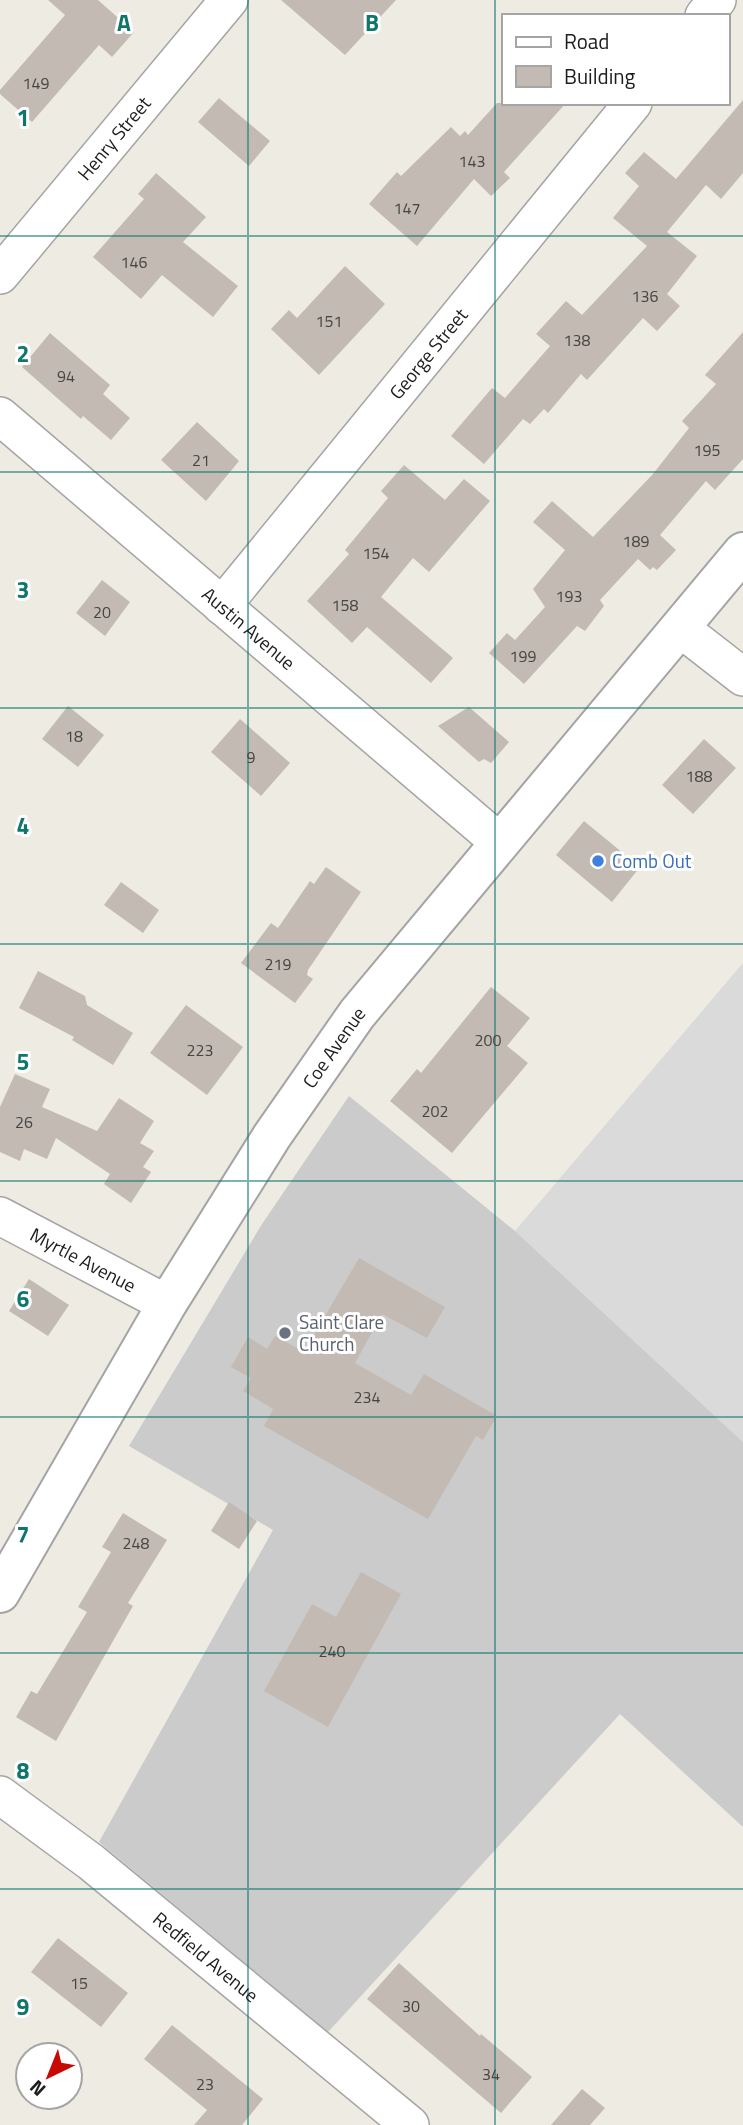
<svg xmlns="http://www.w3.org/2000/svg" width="743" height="2125" font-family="'Titillium Web',sans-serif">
  <rect width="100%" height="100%" fill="#eeebe3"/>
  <path fill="#dbdada" d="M743 963V1442L515 1231Z"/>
  <path fill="#cbcbcb" d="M349 1096 515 1231 743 1442V1827L620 1714 328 2032 99 1842 273 1530 129 1446 262 1224Z"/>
  <path fill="#c3bab3" d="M48 0H98L134 32 112 57 99 45 32 122 0 94V90L65 15Z
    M281 0H396L345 55Z
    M219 98 270 141 249 166 198 122Z
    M743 100V173L721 199 706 185 667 232 697 256 667 294 680 306 657 331 643 318 587 380 581 374 548 413 544 409 530 424 523 419 484 464 451 436 492 388 505 398 550 346 536 334 566 301 582 315 647 246 613 218 639 186 625 173 644 152 676 179Z
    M497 103H566L504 172 510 178 491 196 474 179 417 246 369 204 397 172 401 176 451 127 460 136 465 131 468 135Z
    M156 173 206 217 183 242 238 286 213 317 162 275 141 299 93 257 144 199 138 194Z
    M345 266 385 304 319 375 271 329 289 310 297 318Z
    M743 332V459L715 490 706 481 660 535 676 550 657 570 653 567 650 570 638 559 600 600 604 606 585 631 577 626 524 684 489 653 507 633 515 640 545 607 533 589 565 550 533 522 552 501 593 537 653 474 689 428 682 421 716 384 705 375Z
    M50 333 110 385 103 394 130 418 111 440 83 416 81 419 22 367Z
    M197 422 239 461 206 501 161 460Z
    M404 465 445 500 464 479 490 501 429 572 413 558 381 597 453 658 431 683 367 627 352 643 307 601 349 554 345 550 388 498 381 491Z
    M102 580 130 602 105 636 76 613Z
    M68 706 104 735 78 767 42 739Z
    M469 707 509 742 491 763 484 759 479 762 438 726Z
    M240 719 290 763 261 796 211 752Z
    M704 739 736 768 693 814 662 785Z
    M584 821 640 867 612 902 556 855Z
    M326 867 361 892 308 970 307 975 313 979 295 1003 241 963 271 923 278 928 310 881 314 884Z
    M121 882 159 910 143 933 104 905Z
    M38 971 85 996 87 1005 133 1033 113 1065 72 1040 74 1037 19 1008Z
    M491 987 530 1018 507 1046 528 1063 452 1153 390 1101 417 1069 421 1073Z
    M186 1005 243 1047 207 1095 150 1053Z
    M15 1074 50 1089 42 1107 97 1131 119 1098 154 1121 140 1143 154 1151 143 1167 151 1172 131 1203 104 1184 110 1174 56 1138 47 1159 24 1149 20 1161 0 1152V1107Z
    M359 1258 445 1307 427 1338 382 1314 355 1363 411 1395 424 1374 497 1416 483 1440 476 1436 428 1519 264 1426 273 1409 243 1391 251 1378 231 1367 248 1337 267 1349 275 1336 304 1352Z
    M29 1279 69 1305 48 1336 9 1311Z
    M229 1502 257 1521 239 1549 211 1531Z
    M123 1513 167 1540 128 1603 133 1606 56 1741 16 1717 31 1691 37 1694 87 1612 78 1607 111 1552 102 1547Z
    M361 1572 401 1594 328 1727 264 1691 312 1604 336 1617Z
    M58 1938 128 1993 101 2027 31 1972Z
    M399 1963 480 2036 481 2034 532 2077 501 2113 367 1999Z
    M172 2025 263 2099 242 2125H194L207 2110 144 2059Z
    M582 2089 605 2108 590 2125H551Z"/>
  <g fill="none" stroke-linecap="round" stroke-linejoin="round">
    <g stroke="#a4a4a4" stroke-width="40">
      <g id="minor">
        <path d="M704 16 717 0"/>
        <path id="s1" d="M0 275 229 0"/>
        <path id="s2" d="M0 416 498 841"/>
        <path id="s3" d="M222 606 633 103"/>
        <path d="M680 628 743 677"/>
        <path id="s4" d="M0 1216 167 1304"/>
        <path id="s5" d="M0 1795 91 1862 410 2125"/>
      </g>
    </g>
    <g stroke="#a4a4a4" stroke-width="42">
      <g id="tertiary">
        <path id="s6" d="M0 1593 167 1304 272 1136 357 1014 743 552"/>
      </g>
    </g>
    <use href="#minor" stroke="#fff" stroke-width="37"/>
    <use href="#tertiary" stroke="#fff" stroke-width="38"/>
  </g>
  <path fill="none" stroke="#0f766e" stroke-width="2" stroke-opacity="0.55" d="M248 0V2125M495 0V2125M0 236H743M0 472H743M0 708H743M0 944H743M0 1181H743M0 1417H743M0 1653H743M0 1889H743"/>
  <circle fill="#3f7fe0" stroke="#fff" stroke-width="2.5" cx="598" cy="861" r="7"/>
  <circle fill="#6b7280" stroke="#fff" stroke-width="2.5" cx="285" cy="1333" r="7"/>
  <g text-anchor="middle" stroke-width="6" stroke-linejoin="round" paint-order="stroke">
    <g font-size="16" fill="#464442">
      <text x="36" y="89">149</text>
      <text x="472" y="167">143</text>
      <text x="407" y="214">147</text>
      <text x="134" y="268">146</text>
      <text x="645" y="302">136</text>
      <text x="329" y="327">151</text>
      <text x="577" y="346">138</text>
      <text x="66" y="382">94</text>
      <text x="707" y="456">195</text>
      <text x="201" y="466">21</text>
      <text x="636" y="547">189</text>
      <text x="376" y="559">154</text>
      <text x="569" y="602">193</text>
      <text x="345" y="611">158</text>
      <text x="102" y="618">20</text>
      <text x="523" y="662">199</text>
      <text x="74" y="742">18</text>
      <text x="251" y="763">9</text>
      <text x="699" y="782">188</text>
      <text x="278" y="970">219</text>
      <text x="488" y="1046">200</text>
      <text x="200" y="1056">223</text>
      <text x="435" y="1117">202</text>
      <text x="24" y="1128">26</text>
      <text x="367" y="1403">234</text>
      <text x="136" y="1549">248</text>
      <text x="332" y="1657">240</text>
      <text x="79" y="1989">15</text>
      <text x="411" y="2012">30</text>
      <text x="491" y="2080">34</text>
      <text x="205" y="2090">23</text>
    </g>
    <g font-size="19" fill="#1d1d1d" stroke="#fff">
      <text dy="7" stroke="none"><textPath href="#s1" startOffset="178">Henry Street</textPath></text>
      <text dy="7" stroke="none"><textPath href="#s3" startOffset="326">George Street</textPath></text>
      <text dy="7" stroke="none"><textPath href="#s2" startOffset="327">Austin Avenue</textPath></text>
      <text dy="7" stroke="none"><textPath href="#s6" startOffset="640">Coe Avenue</textPath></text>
      <text dy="7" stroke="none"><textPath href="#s4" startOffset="94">Myrtle Avenue</textPath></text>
      <text dy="7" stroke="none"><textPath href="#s5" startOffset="262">Redfield Avenue</textPath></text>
    </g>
    <g font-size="19" fill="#366cbe" stroke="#fff" text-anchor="start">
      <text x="612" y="868">Comb Out</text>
    </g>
    <g font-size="19" fill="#5b616d" stroke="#fff" text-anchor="start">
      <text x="299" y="1329">Saint Clare<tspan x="299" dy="22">Church</tspan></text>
    </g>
  </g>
  <g font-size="23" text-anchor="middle" font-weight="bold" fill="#0f766e" stroke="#fff" stroke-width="6" stroke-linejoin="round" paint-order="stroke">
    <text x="124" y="31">A</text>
    <text x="372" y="31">B</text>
    <text x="23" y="126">1</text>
    <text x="23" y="362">2</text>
    <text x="23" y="598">3</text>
    <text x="23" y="834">4</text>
    <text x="23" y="1070">5</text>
    <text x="23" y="1307">6</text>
    <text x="23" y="1543">7</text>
    <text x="23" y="1779">8</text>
    <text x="23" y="2015">9</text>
  </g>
  <rect x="502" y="14" width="228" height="91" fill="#ffffff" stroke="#a5a5a5" stroke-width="2"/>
  <rect x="516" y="37" width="35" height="10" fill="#ffffff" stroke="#a5a5a5" stroke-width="2"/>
  <text x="564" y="49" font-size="21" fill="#1d1d1d">Road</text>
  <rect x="516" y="66" width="35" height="21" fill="#c3bab3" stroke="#a5a5a5" stroke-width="2"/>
  <text x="564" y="84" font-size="21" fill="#1d1d1d">Building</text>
  <g transform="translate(49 2076) rotate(223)"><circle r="33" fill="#ffffff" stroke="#a5a5a5" stroke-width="2"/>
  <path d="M0-5L12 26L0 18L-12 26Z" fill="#c80903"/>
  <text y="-10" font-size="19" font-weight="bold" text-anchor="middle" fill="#1d1d1d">N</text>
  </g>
</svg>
